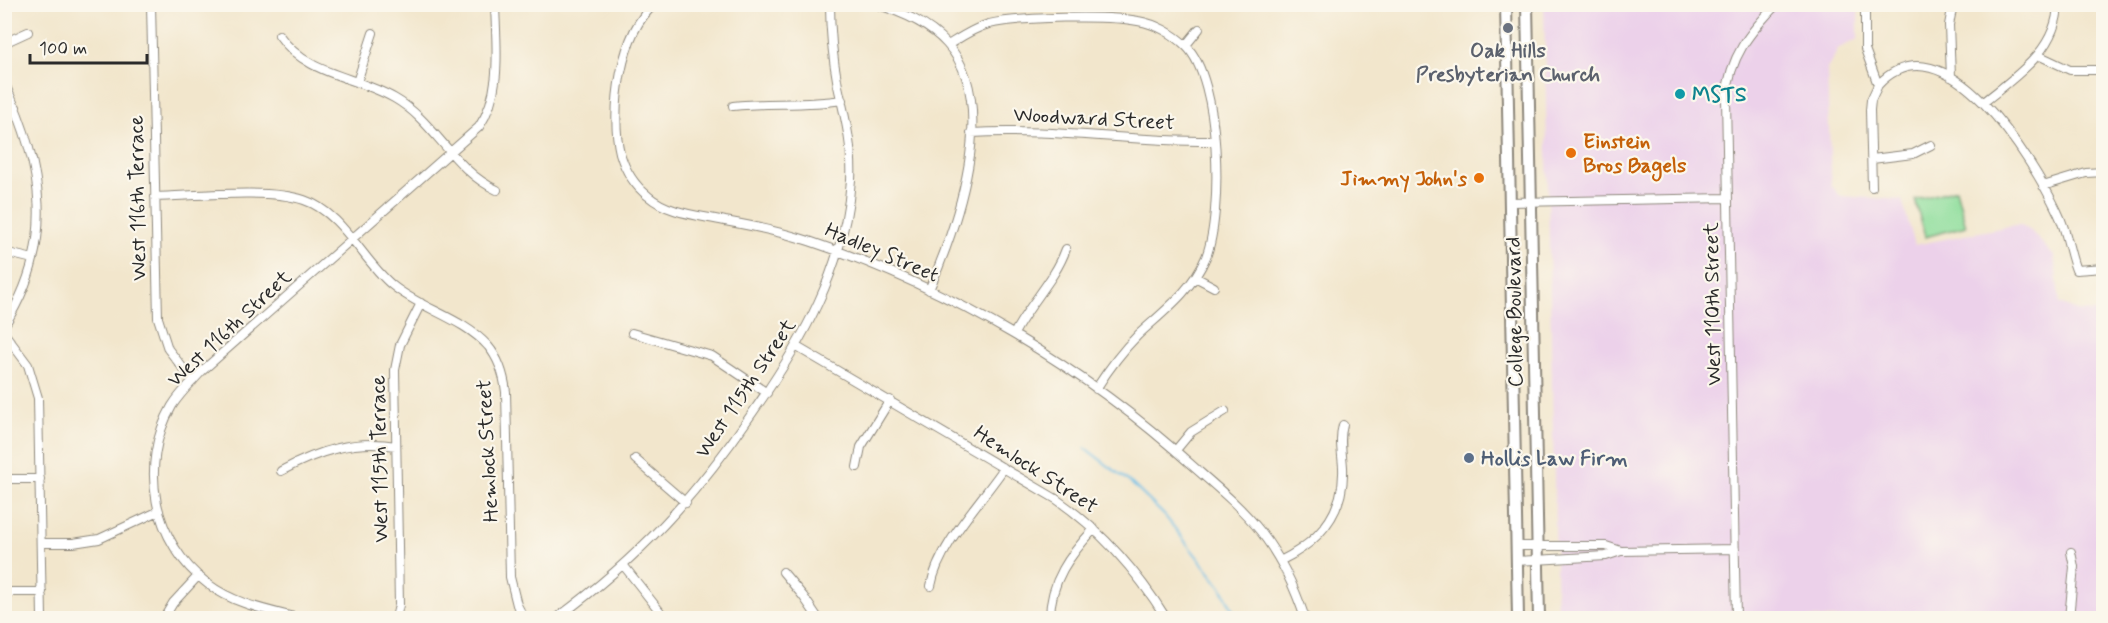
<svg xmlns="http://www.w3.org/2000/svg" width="2108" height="623" font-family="Mynerve,sans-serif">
  <rect width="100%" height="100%" fill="#fbf7ec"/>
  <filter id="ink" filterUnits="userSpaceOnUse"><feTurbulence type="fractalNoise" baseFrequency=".0167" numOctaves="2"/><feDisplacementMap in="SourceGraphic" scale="12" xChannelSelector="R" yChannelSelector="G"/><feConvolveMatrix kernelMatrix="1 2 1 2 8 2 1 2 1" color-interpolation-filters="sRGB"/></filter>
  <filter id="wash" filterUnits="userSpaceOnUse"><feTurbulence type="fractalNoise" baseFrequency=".008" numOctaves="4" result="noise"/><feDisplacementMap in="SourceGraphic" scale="24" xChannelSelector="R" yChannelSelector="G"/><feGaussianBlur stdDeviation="1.35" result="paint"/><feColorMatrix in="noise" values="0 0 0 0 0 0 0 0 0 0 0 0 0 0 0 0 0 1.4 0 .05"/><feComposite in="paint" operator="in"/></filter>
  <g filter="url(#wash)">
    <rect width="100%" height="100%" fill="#f2e6cc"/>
    <path fill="#ecd1ea" d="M1544 5H1858V39L1839 48 1827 69 1831 185 1840 196 1902 200 1915 245 2020 224 2031 231 2054 256 2060 304 2077 311 2103 312V618H1557Z"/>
    <path fill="#90de9d" stroke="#5e8464" stroke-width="1.5" d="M1956 189 1966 226 1925 237 1915 200Z"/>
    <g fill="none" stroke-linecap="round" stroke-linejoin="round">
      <path stroke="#6abde6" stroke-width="2" d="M1085 448 1132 484 1165 516 1221 587 1237 618"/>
    </g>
  </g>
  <g filter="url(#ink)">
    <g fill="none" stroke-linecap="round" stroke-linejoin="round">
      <g stroke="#8e887c" stroke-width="10">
        <path id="street" d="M151 4 158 318 168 349 193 381
          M655 4C620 32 610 113 620 153 625 170 634 185 648 196 669 214 698 215 725 221 753 226 782 232 809 241 951 288 1085 368 1195 468 1218 488 1242 508 1261 532 1281 558 1295 588 1305 618
          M875 4C902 12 928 23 947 44 1001 103 956 228 929 290
          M1865 4V49L1878 85 1871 100 1870 110 1872 187
          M279 35C307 76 354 75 394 98 435 121 453 170 497 190
          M4 43 28 32
          M948 45C961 37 974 28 989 24 1018 17 1109 15 1138 21 1156 24 1174 34 1186 46 1221 80 1223 214 1206 257 1191 292 1164 311 1138 335 1122 351 1108 370 1096 389
          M1186 45 1199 29
          M2038 55 2070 70H2104
          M1951 77 1949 25 1953 4
          M4 82C43 166 57 243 4 326
          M357 82 373 33
          M1878 85C1944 14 2034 162 2058 213 2067 231 2069 252 2076 270L2104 268
          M1984 102C2016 76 2057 50 2058 4
          M733 106C770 102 805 106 842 100
          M4 112 16 107
          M971 133C1053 128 1133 142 1214 141
          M1872 159 1913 154 1931 145
          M2043 186 2086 173 2104 172
          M155 197C195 196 269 188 304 200 343 213 362 260 392 285 421 309 463 318 488 346 499 359 504 375 506 392L510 577 517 605 524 618
          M1511 202 1728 198
          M4 252 33 259
          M1195 277 1214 287
          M4 333 28 365 38 398 42 618
          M632 333 712 356 767 393
          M1014 334C1029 304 1055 280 1066 249
          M797 347 1056 499C1102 531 1137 571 1166 618
          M1176 450 1191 432 1225 411
          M635 459 686 503
          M857 467 861 447 890 400
          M281 471C318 451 354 439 396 446
          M4 479H40
          M41 543H73L99 539 159 511
          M1516 546H1606L1621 551
          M1280 561C1319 542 1345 512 1343 467 1342 452 1339 439 1343 425
          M1516 561 1606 556 1621 551 1735 549
          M624 566 665 618
          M783 572 803 596 818 618
          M931 586C938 546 981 502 1004 468
          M4 592H42
          M164 618 173 603 198 576
          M298 618C267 610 234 604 208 584 153 543 138 465 172 406 180 393 192 382 202 371L479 127C503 91 496 46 495 4
          M396 618 399 605 395 370 400 345 421 303
          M557 618C640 557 695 497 753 412 802 342 845 268 851 180 853 148 845 117 838 86 833 59 830 32 830 4
          M1050 618C1050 581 1070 555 1094 529
          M1736 618 1726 98C1730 56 1749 33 1777 4
          M2069 618 2074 567 2071 552"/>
      </g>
      <g stroke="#8e887c" stroke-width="14">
        <path id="secondary" d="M1506 4 1518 618
          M1527 4 1539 618"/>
      </g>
      <use href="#street" stroke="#fff" stroke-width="8"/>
      <use href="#secondary" stroke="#fff" stroke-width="10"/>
    </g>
  </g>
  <circle fill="#6b7280" stroke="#fbf7ec" stroke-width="2" cx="1508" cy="28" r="6"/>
  <circle fill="#0f9aa8" stroke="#fbf7ec" stroke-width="2" cx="1680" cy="94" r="6"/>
  <g fill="#e8710a" stroke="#fbf7ec" stroke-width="2">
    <circle cx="1571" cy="153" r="6"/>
    <circle cx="1479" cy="178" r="6"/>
  </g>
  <circle fill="#5c6f8a" stroke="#fbf7ec" stroke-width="2" cx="1469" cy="458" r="6"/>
  <g text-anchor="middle" stroke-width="4.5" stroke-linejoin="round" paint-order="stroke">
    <g font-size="21" font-weight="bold" fill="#5b616d" stroke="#fbf7ec">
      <text x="1508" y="57">Oak Hills<tspan x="1508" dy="24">Presbyterian Church</tspan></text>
    </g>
    <g font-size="21" font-weight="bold" fill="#0d838f" stroke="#fbf7ec" text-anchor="start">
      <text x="1692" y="101">MSTS</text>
    </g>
    <g font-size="21" fill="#2b2b2b" stroke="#fbf7ec">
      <text transform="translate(1094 118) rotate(3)" y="7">Woodward Street</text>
      <text transform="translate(137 198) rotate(-91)" y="7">West 116th Terrace</text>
      <text transform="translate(882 252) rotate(23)" y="7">Hadley Street</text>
      <text transform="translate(1712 304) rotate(-91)" y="7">West 110th Street</text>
      <text transform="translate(1514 312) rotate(-91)" y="7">College Boulevard</text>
      <text transform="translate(229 328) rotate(-43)" y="7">West 116th Street</text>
      <text transform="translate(745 388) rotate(-56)" y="7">West 115th Street</text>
      <text transform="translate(487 451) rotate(-93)" y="7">Hemlock Street</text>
      <text transform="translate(379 459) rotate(-91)" y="7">West 115th Terrace</text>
      <text transform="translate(1036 469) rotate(33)" y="7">Hemlock Street</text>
    </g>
    <g font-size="21" font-weight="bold" fill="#c56008" stroke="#fbf7ec" text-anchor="start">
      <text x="1583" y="148">Einstein<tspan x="1583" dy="24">Bros Bagels</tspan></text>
      <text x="1467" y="185" text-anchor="end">Jimmy John's</text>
    </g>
    <g font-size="21" font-weight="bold" fill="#4e5e75" stroke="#fbf7ec" text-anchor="start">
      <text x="1481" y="465">Hollis Law Firm</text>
    </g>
  </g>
  <rect width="2108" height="623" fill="none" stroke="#fbf7ec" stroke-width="24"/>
  <path d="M30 54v9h117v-9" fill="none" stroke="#2b2b2b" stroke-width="3"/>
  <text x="39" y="54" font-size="18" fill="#2b2b2b" stroke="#fbf7ec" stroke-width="4.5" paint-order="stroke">100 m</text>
</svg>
